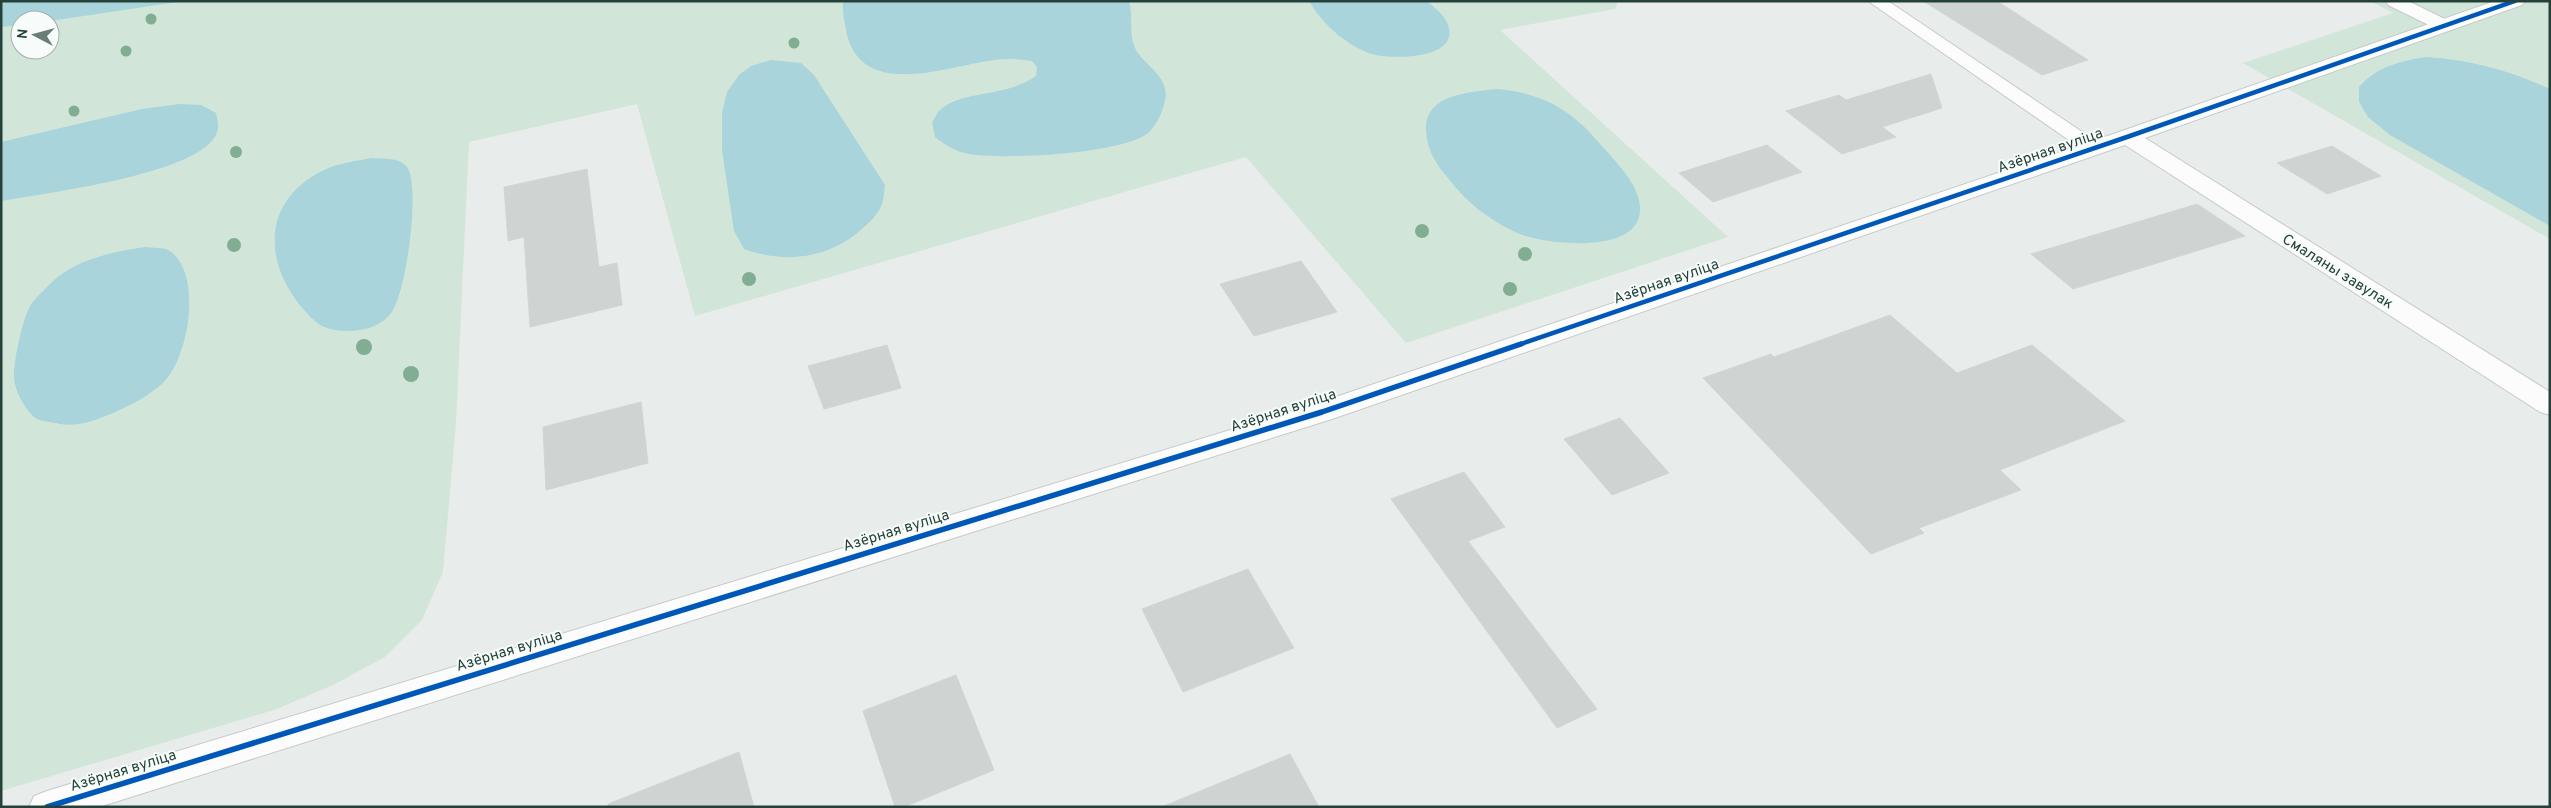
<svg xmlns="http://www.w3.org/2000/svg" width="2551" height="808" font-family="Overpass,sans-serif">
  <rect width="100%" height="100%" fill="#e8edeb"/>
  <path fill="#d1e6d8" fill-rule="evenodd" d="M1 1H1618L1615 9 1500 30 1728 237 1406 343 1246 157 695 316 637 104 469 142 456 423 443 572 422 620 385 657 333 685 274 710 1 791ZM20 20H50V50H20Z
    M2370 1H2550V239L2243 63 2393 13Z"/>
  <path fill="#a9d4db" d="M1 1H184L50 21 20 20V25L1 27Z
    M843 1H1129C1134 19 1127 37 1138 53 1148 67 1170 79 1165 100 1163 111 1157 125 1148 133 1123 154 1002 160 969 154 956 152 945 145 935 137L932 122C935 118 938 111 941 109 964 90 1007 97 1036 76L1037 67 1032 61C1020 59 1006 58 994 60 948 66 864 100 847 35 845 24 842 13 843 1Z
    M1309 1H1427C1435 8 1447 17 1449 28 1456 59 1394 59 1376 55 1350 49 1322 24 1309 1Z
    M2426 57C2470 60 2509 70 2550 89V226L2390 135 2368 117 2359 102V87C2376 67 2400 61 2426 57Z
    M771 60 801 63 814 75 885 185C884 191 884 198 882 204 879 213 870 222 863 228 830 259 784 264 744 249L734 231 722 150V113L727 92 739 75 751 66Z
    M1498 89C1544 94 1571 109 1601 145 1615 161 1640 185 1640 208 1642 256 1542 245 1515 232 1488 219 1466 202 1448 178 1436 164 1427 150 1426 131 1424 94 1470 92 1498 89Z
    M179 104 201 105 216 113C218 123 220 129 214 138 190 175 46 193 1 201V142L142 109Z
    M372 158C383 159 399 157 407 167 421 186 406 295 391 313 381 326 367 330 351 331 339 331 325 330 316 322 265 276 254 204 324 170 339 163 356 161 372 158Z
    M145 247C152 248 164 247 170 251 203 274 189 358 163 383 147 397 128 407 108 415 94 421 76 427 60 424 53 422 41 422 35 418 25 409 15 392 14 378 13 364 22 322 29 308 33 300 44 290 51 283 76 259 112 252 145 247Z"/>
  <path fill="#cfd4d2" stroke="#d1d6d4" d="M1923 1H1997L2088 60 2042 75Z
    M1931 74 1942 108 1882 127 1896 137 1842 154 1786 111 1839 95 1846 100Z
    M1767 145 1802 172 1713 202 1679 173Z
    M2332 146 2381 176 2327 194 2277 163Z
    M587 169 599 267 617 263 622 305 530 327 524 237 508 241 504 187Z
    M2197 204 2245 236 2073 289 2031 254Z
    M1301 261 1337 312 1254 336 1220 284Z
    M1890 315 1957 373 2032 345 2125 421 2000 470 2021 490 1919 528 1924 533 1871 554 1703 378 1771 354 1774 357Z
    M887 345 901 388 824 409 808 366Z
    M641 402 648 463 546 490 543 427Z
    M1620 418 1669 473 1612 495 1564 439Z
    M1464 472 1505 527 1468 541 1597 709 1557 728 1391 499Z
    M1248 569 1294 648 1183 692 1142 609Z
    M956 675 994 770 904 807H895L863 711Z
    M739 752 754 807H608V804Z
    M1290 754 1319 807H1164V806Z"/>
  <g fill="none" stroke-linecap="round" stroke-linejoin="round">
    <g stroke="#c5cac8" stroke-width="2">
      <path id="service" d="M1868 1H1888L2100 144 2103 148 2100 152H2086Z
        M2386 1H2408L2451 22 2454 26 2451 30H2439L2388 5Z"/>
    </g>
    <g stroke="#c5cac8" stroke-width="2">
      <path id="minor" d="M2495 1H2525L2522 5 2145 138 2550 392V415L2540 412 2125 145 1332 419 99 807H29L34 796 47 791 1312 405 2119 132Z"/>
    </g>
    <use href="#service" fill="#fcfcfc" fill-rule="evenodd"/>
    <use href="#minor" fill="#fcfcfc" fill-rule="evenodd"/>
    <g stroke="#f7fbf9" stroke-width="7">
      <path id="cycleway-far1" d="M1518 345 2127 137 2515 1"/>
    </g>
    <g stroke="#f7fbf9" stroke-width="9">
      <path id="cycleway" d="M47 807 1322 412 1521 344"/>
    </g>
    <use href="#cycleway-far1" stroke="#0057b8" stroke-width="4.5"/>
    <use href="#cycleway" stroke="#0057b8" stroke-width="5.5"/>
  </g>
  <g fill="#81ae93">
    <circle cx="151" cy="19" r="5.5"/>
    <circle cx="794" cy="43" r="5.5"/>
    <circle cx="126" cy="51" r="5.5"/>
    <circle cx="74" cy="111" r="5.5"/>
    <circle cx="236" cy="152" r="6"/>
    <circle cx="1422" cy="231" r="7"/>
    <circle cx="234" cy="245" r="7"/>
    <circle cx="1525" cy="254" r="7"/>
    <circle cx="749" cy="279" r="7"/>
    <circle cx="1510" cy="289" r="7"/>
    <circle cx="364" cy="347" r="8"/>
    <circle cx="411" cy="374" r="8"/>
  </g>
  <g text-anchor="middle" stroke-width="4" stroke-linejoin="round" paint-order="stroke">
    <g font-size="15" fill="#24423a" stroke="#f7fbf9">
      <text transform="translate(2050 150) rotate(-19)" y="5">Азёрная вуліца</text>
      <text transform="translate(2338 271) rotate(32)" y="5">Смаляны завулак</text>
      <text transform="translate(1666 281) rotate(-19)" y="5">Азёрная вуліца</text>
      <text transform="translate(1283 410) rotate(-18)" y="5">Азёрная вуліца</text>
      <text transform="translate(896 530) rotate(-17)" y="5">Азёрная вуліца</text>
      <text transform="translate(509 650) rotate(-17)" y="5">Азёрная вуліца</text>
      <text transform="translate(123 770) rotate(-17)" y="5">Азёрная вуліца</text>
    </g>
  </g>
  <rect width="2551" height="808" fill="none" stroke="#24423a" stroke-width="5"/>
  <g transform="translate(35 35) rotate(276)"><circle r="24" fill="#f7fbf9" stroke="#a3b1ad"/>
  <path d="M0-4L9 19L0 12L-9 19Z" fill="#697e78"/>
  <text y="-8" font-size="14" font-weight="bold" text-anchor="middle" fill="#24423a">N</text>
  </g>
</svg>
